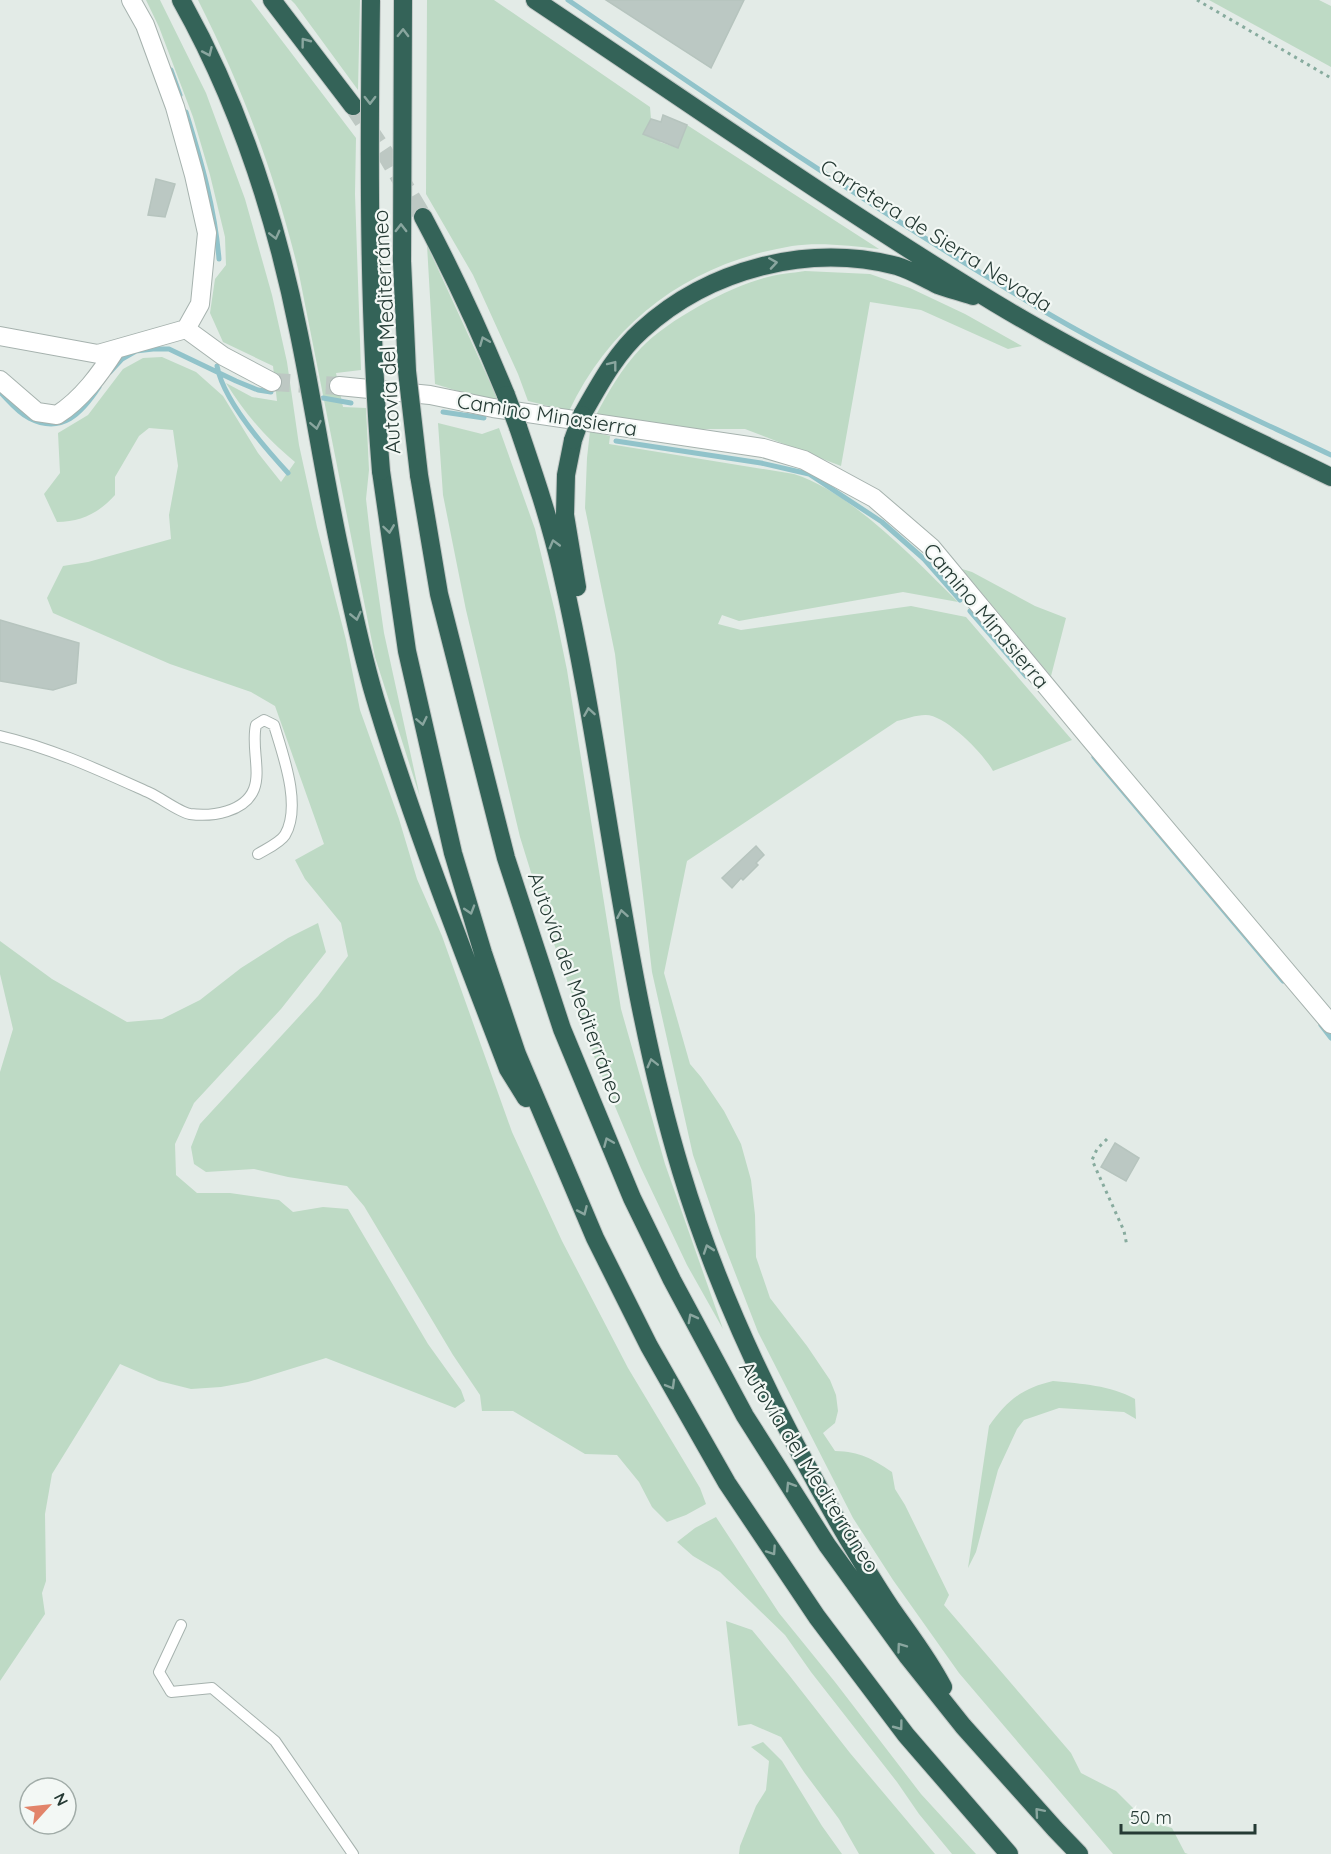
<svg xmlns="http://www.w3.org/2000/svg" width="1331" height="1854" font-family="Quicksand,sans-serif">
  <rect width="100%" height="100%" fill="#e3ebe7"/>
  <path fill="#bedac5" d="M146 0H160L206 93 245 199 272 295 287 362 299 445 317 527 346 640 360 710 399 819 417 879 442 936 512 1132 562 1241 628 1368 700 1488 706 1504 686 1515 667 1522 652 1507 639 1482 617 1455 585 1454 513 1411H482L480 1395 453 1355 364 1206 347 1186 288 1177 254 1169 206 1172 194 1164 191 1147 200 1124 318 996 348 956 341 923 305 879 295 860 324 844 275 706 251 692 170 664 53 613 47 598 63 566 88 562 171 539 169 515 178 466 173 430 149 428 139 436 115 477V495C99 513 81 522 57 522L44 494 60 473 58 433 88 415 123 369 143 358 162 357 196 372 223 396 258 453 281 482 295 462C266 438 246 415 226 383L252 397 277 401 273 366 223 342 210 313 215 279 226 265 225 237 210 175 193 117 159 27Z
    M198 0H251L356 138 355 194 361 370 336 373 343 407 366 408 369 470 366 499 371 543 384 633 420 797 375 657 298 269C274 172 243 89 198 0Z
    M291 0H360L358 90 295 4Z
    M427 0H494L650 107 651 119 644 134 653 138 656 129 664 132 660 142 678 148 687 125 879 249C851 246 820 242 792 246 691 263 613 319 569 411L528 401 518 374 473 275 426 194Z
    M1209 0H1319L1331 6V67Z
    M427 245 500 404 435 384Z
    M805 271 870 274 910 288 965 314 1022 346 1008 349 921 310 870 302 841 466 745 429H693L595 417C608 392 622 368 641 348 668 320 727 288 764 278 777 274 792 273 805 271Z
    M438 423 482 434 499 428 535 529 555 612 567 670 621 1009 665 1164 723 1329 687 1265 641 1168 595 1059 547 924 520 837 466 610 443 495Z
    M590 431 610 436 609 444 794 474C853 493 914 559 958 602L903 592 739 621 722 615 718 624 741 630 911 606 966 617 1072 740 993 771C984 754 945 714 925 715 916 715 906 719 897 721L687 861 664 973 690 1064 701 1077 724 1111 741 1144 751 1180 755 1215 756 1257 770 1298 807 1346 830 1380 836 1395 838 1411 835 1423 823 1433 835 1451C861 1452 871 1458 892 1472L895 1489 905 1505 949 1595 944 1605 1071 1753 1081 1773 1116 1791 1146 1821 1172 1828 1185 1853 1188 1854H1113L959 1673 893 1580 853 1518 758 1332 720 1234 693 1155 652 972 615 654 585 508 587 458Z
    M962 569 972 572 1035 606 1066 618 1051 676Z
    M318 923 326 952 281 1009 194 1103 175 1144 176 1175 197 1193H230L279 1200 293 1212 323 1207 348 1209 428 1344 461 1390 465 1401 455 1408 326 1358 248 1382 221 1387 191 1389 159 1381 120 1364 52 1474 45 1514 46 1581 42 1593 45 1614 0 1681V1072L13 1029 0 974V941L52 979 127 1022 162 1019 200 1000 241 968 288 938Z
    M1053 1381C1082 1384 1110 1385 1135 1399L1136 1419 1124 1412 1059 1408 1024 1420 1017 1429 998 1470 976 1552 968 1568 989 1426C1007 1400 1023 1388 1053 1381Z
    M716 1517 779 1613 835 1682 921 1794 976 1854H952L919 1814 897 1782 811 1672 785 1635 720 1572 693 1556 677 1542 695 1528Z
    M726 1621 752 1630 789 1675 850 1753 935 1854H859L839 1819 804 1772 781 1737 751 1724 738 1726Z
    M763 1742 782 1761 822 1826 842 1854H739L740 1846 756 1806 766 1790 769 1761 751 1747Z"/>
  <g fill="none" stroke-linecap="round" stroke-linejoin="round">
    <path stroke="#91c3ca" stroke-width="5" d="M568 0C719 103 870 207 1027 301 1124 360 1228 406 1331 455
      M171 70 180 95
      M186 112C201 160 215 209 219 259
      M217 366C223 399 264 447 288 473
      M110 372 122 359 136 351 153 349H169L236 381 258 390 271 392
      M0 392C8 400 18 413 29 418 62 435 82 413 99 387
      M323 398 351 403
      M443 412 484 418
      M616 441 761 463 809 474 882 522 924 559 960 600
      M970 611 1026 676
      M1094 757 1283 981
      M1321 1025 1331 1038"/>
  </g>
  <path fill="#bbc8c3" stroke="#b6c4be" stroke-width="1.5" d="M606 0H744L711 68Z
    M663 115 687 125 678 148 643 134 651 119 661 122Z
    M156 179 175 184 165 217 148 215Z
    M0 620 79 643 76 683 53 690 0 681Z
    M756 846 764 855 756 863 758 865 743 880 741 878 732 888 722 878Z
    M1115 1143 1139 1158 1126 1181 1101 1167Z"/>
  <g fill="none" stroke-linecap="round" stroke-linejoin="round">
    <path stroke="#bdc8c3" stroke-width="18" stroke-dasharray="18 9" stroke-linecap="butt" d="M272 382 339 386"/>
    <path stroke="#bdc8c3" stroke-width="18" stroke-dasharray="18 9" stroke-linecap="butt" d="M353 106 388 158 423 217"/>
    <g stroke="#a6b2ae" stroke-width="12">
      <path id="lane" d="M0 736C52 748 101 771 150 793 161 798 179 812 190 814 212 817 245 812 254 789 261 771 251 745 256 725L264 720 274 725C283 755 302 806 285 835 280 843 266 849 258 854
        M181 1625 159 1672 171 1692 212 1688 275 1741 353 1854"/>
    </g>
    <g stroke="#a6b2ae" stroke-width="20">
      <path id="street" d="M131 0 145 25 175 107 194 175 207 233 200 304 186 329
        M186 329 223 356 272 382
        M0 336 98 354 186 329
        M0 380 37 412 57 415C82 399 100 374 116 349
        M339 386 430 395 493 408 763 448 804 460 874 498 931 547 1091 740 1331 1024"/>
    </g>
    <g stroke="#c2c8c6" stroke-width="20">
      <path id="highway" d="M181 0C239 103 276 218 299 334 314 407 325 482 341 555 351 602 361 651 375 698 413 824 461 946 508 1069L526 1098
        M272 0 353 106
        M535 0C688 102 839 208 995 303 1103 368 1218 422 1331 477
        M423 217C454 275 481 334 506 395
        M582 415C599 385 616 353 642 330 709 269 808 243 897 266 911 270 925 279 938 285 949 289 961 292 973 296
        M518 427C534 474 550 521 561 569 607 769 622 975 681 1171 720 1301 780 1423 848 1539 862 1562 876 1586 891 1608 909 1634 928 1658 943 1687
        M573 440 566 475 565 515 577 587
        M381 471 407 651 453 853 483 953 517 1054 595 1238 649 1346 727 1483 817 1617 906 1735 1009 1854
        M419 475 439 594 506 858 562 1029 632 1198 672 1280 745 1416 827 1545 908 1657 963 1726 1055 1829 1079 1854"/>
    </g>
    <path stroke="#87ab9e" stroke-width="3" stroke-dasharray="3 4.5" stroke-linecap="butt" d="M1197 0 1331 78
      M1107 1139 1097 1149 1092 1160 1124 1231 1127 1246"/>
    <use href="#lane" stroke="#fff" stroke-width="10"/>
    <use href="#street" stroke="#fff" stroke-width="18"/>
    <use href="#highway" stroke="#346358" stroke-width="18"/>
    <g stroke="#c2c8c6" stroke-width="20" stroke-linecap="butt">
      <path id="highway-bridge" d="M371 0C369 157 368 314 381 471
        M403 0 402 261 407 371 419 475
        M506 395 518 427
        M573 440 582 415"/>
    </g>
    <use href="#highway-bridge" stroke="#346358" stroke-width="18"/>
  </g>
  <defs><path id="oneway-chevron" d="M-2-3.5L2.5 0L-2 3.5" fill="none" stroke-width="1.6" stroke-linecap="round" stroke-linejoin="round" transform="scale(1.5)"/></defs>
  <g stroke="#8aa69f">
    <use href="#oneway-chevron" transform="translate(403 33) rotate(-89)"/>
    <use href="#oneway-chevron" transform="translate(305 42) rotate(-127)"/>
    <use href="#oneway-chevron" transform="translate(208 52) rotate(66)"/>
    <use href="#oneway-chevron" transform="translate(370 100) rotate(90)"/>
    <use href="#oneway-chevron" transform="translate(401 228) rotate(-90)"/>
    <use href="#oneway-chevron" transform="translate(275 235) rotate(76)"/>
    <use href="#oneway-chevron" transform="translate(773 263) rotate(-9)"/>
    <use href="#oneway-chevron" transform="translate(484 341) rotate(-112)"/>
    <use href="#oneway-chevron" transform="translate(613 365) rotate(-52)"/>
    <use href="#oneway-chevron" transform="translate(316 425) rotate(79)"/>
    <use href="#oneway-chevron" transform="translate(389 529) rotate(82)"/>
    <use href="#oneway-chevron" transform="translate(554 544) rotate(-105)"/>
    <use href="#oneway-chevron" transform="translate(356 616) rotate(77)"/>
    <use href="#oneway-chevron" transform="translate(589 712) rotate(-99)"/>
    <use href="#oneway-chevron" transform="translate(422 721) rotate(78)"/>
    <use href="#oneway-chevron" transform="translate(470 910) rotate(73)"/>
    <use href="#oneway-chevron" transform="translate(622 914) rotate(-100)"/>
    <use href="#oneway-chevron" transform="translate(652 1063) rotate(-104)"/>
    <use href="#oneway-chevron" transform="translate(608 1142) rotate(-113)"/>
    <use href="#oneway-chevron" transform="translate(583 1211) rotate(66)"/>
    <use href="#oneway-chevron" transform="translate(708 1249) rotate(-109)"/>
    <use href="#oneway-chevron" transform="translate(692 1318) rotate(-118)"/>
    <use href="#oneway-chevron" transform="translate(671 1385) rotate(60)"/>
    <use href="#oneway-chevron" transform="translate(790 1486) rotate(-122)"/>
    <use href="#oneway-chevron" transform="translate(772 1551) rotate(56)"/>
    <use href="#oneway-chevron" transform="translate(901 1647) rotate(-126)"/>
    <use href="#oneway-chevron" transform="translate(899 1726) rotate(53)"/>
    <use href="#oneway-chevron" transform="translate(1039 1812) rotate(-131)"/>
  </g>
  <g text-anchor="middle" stroke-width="4.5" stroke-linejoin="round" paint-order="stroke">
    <g font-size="21" fill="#253a34" stroke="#f3f8f5">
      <text transform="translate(936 236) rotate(32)" y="7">Carretera de Sierra Nevada</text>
      <text transform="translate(387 332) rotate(-93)" y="7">Autovía del Mediterráneo</text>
      <text transform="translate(547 415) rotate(9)" y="7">Camino Minasierra</text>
      <text transform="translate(986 616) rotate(50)" y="7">Camino Minasierra</text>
      <text transform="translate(576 988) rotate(70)" y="7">Autovía del Mediterráneo</text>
      <text transform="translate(809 1467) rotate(58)" y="7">Autovía del Mediterráneo</text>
    </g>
  </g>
  <g transform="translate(48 1806) rotate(63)"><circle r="28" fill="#f3f8f5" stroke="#a1aca8" stroke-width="1.5"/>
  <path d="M0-4.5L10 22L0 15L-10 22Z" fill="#e2846a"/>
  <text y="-9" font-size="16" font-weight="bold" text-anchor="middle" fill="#253a34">N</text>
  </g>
  <path d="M1121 1824v9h134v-9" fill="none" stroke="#253a34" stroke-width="3"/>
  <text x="1130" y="1824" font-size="18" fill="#253a34" stroke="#f3f8f5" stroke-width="4.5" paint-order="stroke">50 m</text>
</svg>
